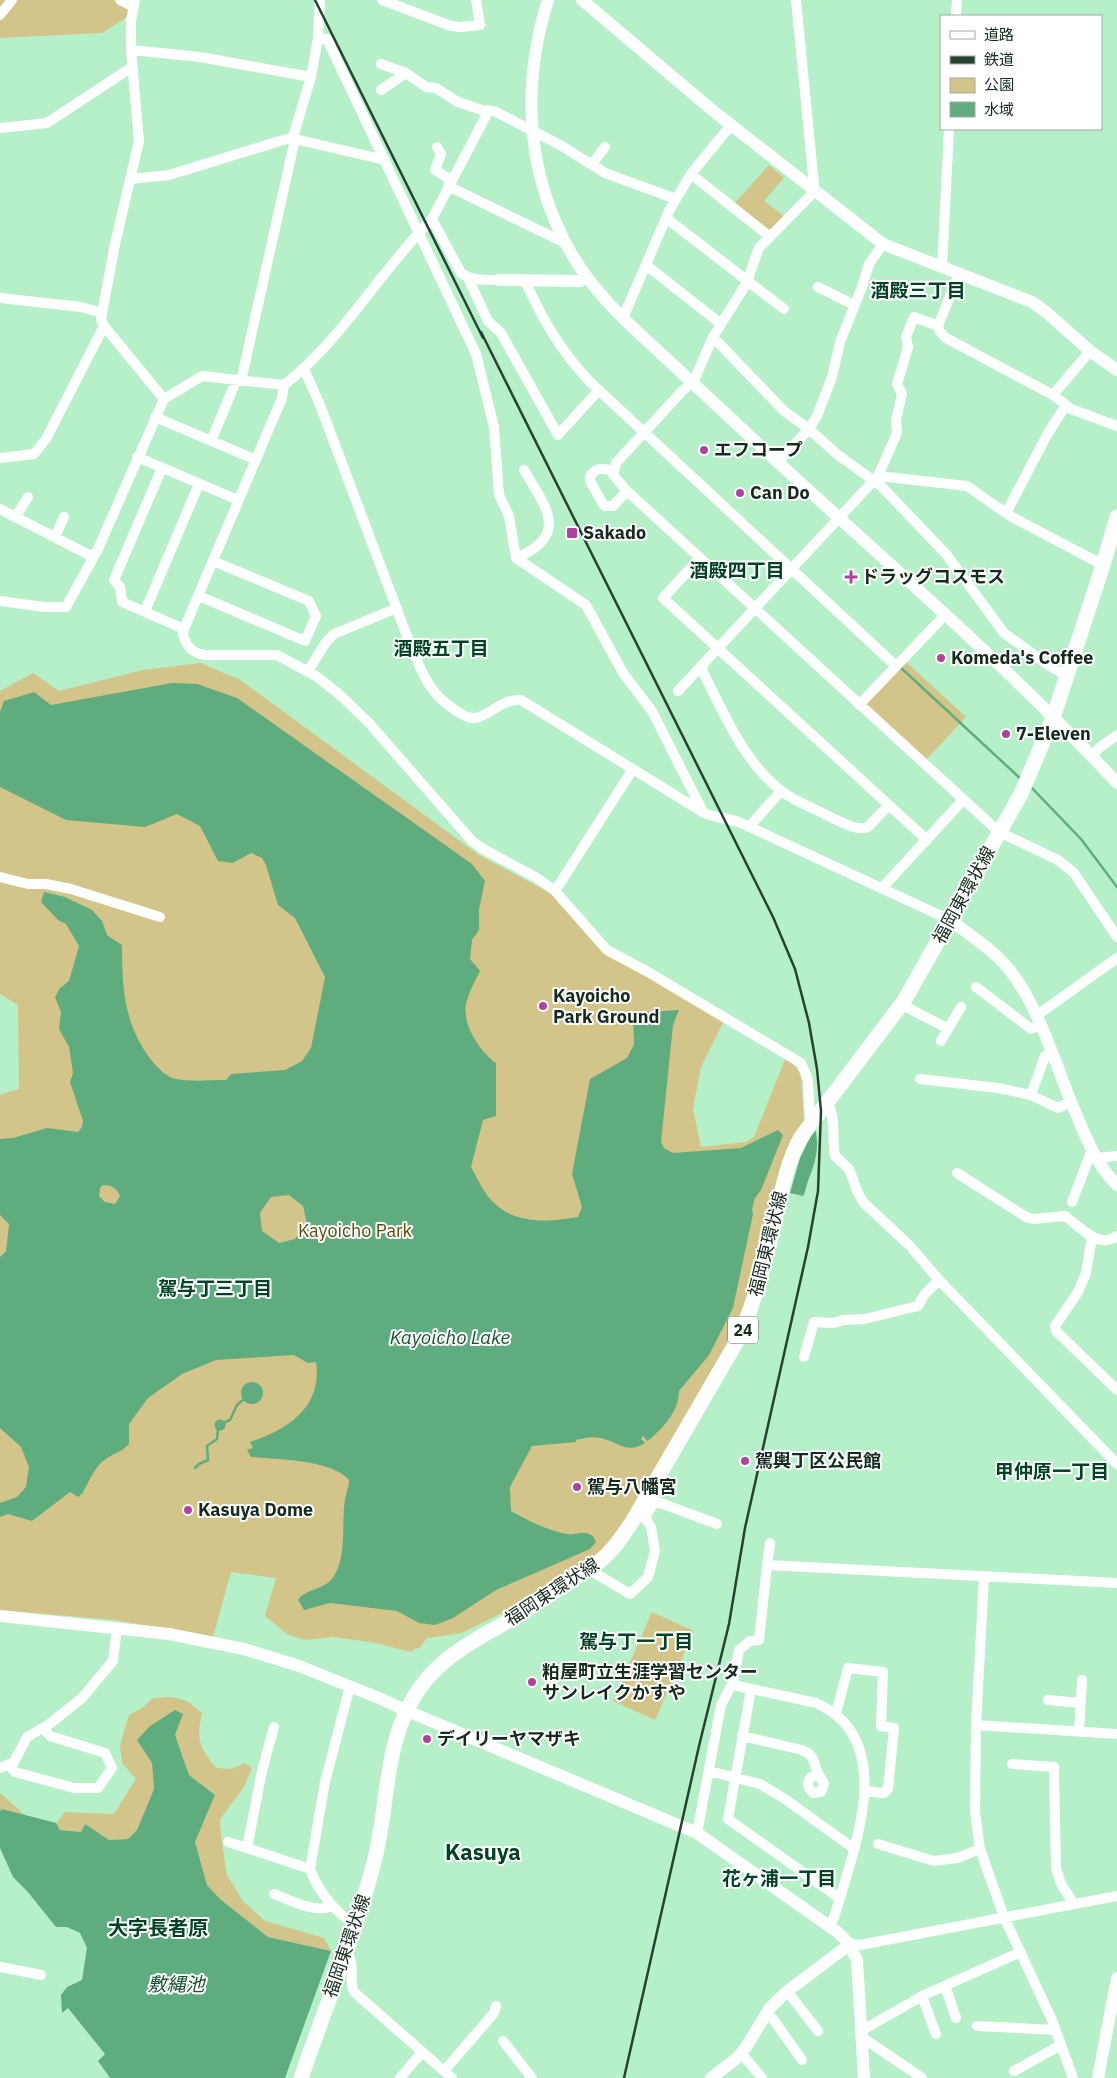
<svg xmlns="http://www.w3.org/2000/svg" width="1117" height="2078" font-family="'IBM Plex Sans','Noto Sans JP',sans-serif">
  <rect width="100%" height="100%" fill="#b5f0c9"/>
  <path fill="#d3c489" d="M0 0H140L132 14 102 33 0 38Z
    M769 165 784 178 764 201 784 216 770 231 734 204Z
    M906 662 966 717 925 761 865 705Z
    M200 663 239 679 479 855 554 895 605 952 725 1019 701 1067 693 1109 701 1147 746 1142 754 1137 786 1057 801 1073 804 1123 750 1298 715 1371 630 1519 600 1555 571 1578 462 1633 427 1638 419 1649 416 1648 411 1652 376 1643 333 1637 305 1640 287 1634 265 1616 276 1578 231 1572 213 1637 114 1620 0 1610V1095L19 1089 18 1005 0 994V691L33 673 59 691 143 670Z
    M652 1612 694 1631 655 1720 613 1701Z
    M172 1697 187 1701 202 1713C196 1741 199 1746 216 1768L231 1769 245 1763 252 1768 244 1787 220 1819 221 1837 227 1875 243 1901 265 1921 324 1938 331 1951 268 1937 220 1899 207 1885 195 1842 215 1795 189 1775 175 1735 183 1714 152 1763 154 1789 137 1830 128 1839 109 1840 85 1824 81 1832 60 1830 56 1823 65 1812 114 1814 136 1779 122 1763 120 1745 129 1715 142 1708 153 1698Z
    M0 1793 25 1815 2 1809 0 1811Z"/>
  <path fill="#5fad7e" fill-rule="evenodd" d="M172 683 197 684 237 698 472 864 485 881 479 909V930L472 940 470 959 480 971C475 981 470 990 467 1000 460 1022 479 1051 496 1063V1116L483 1120 471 1167C477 1178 483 1191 491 1200 514 1225 548 1222 578 1217L582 1207 572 1174 590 1079 627 1058 634 1044 633 1013 679 1010 673 1025 661 1142 664 1148 673 1153 741 1148 778 1130 783 1135 761 1190 755 1198 752 1209 753 1214 733 1308 709 1355 679 1391C679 1411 664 1427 649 1440L647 1441 643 1436 641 1439 645 1443C626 1455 618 1441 600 1438 591 1436 584 1438 576 1440V1442L532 1446 510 1487 511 1511C529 1521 546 1530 567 1534 578 1536 582 1529 593 1536L596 1542 590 1549 496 1590 453 1618 435 1625 419 1623 397 1611 330 1603 304 1610 298 1600C305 1589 322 1590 331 1580 348 1560 341 1524 345 1499 346 1493 349 1487 349 1480 332 1460 277 1459 251 1457L247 1450 253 1448 250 1442C287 1430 323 1407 316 1362L308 1363 294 1355 216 1360 182 1374 148 1398 129 1424V1444C120 1454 112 1453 103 1461 94 1468 88 1484 82 1494L78 1497 70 1492 32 1521 8 1514 0 1517V1503L17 1497 26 1487 29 1467 21 1447 0 1428V1257L6 1251 9 1224 0 1215V1139L13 1138 47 1128 78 1132 82 1127 83 1121 70 1082 73 1073 69 1047 59 1029 61 1012 55 997 60 988 69 981 79 946 66 924 58 920 41 902 44 892 65 897 92 910 102 921 107 935 122 945C122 989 124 1025 152 1061 158 1068 166 1077 176 1079 190 1082 211 1080 226 1080L231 1074 285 1070 302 1061 311 1048 325 977 295 918 278 905 266 865 262 858 251 853 233 863 218 861 200 826 177 814 145 827 66 820 0 787V712L4 701 34 692 51 705ZM103 1185C111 1185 117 1188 120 1196L115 1204 105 1202 99 1196 100 1188ZM289 1195 303 1206 307 1224 295 1239 279 1243 262 1231 260 1213 271 1197Z
    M815 1128C820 1148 815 1163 808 1181 806 1186 806 1191 803 1196L790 1193 800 1158Z
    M241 1393a11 11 0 1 1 22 0a11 11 0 1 1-22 0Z
    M214.5 1425a5.5 5.5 0 1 1 11 0a5.5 5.5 0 1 1-11 0Z
    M175 1710 183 1714 175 1735 189 1775 215 1795 195 1842 207 1885 220 1899 268 1937 331 1951 285 2078H110L98 2061 105 2054 68 2008 62 2013 61 1995 67 1987 82 1980 87 1948 80 1933 67 1927H56L27 1891 13 1877 0 1848V1811L2 1809 56 1823 60 1830 81 1832 85 1824 109 1840 128 1839 137 1830 154 1789 152 1763 137 1740 150 1726Z"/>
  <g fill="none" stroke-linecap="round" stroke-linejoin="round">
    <path stroke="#5fad7e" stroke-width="2.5" d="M899 666 1022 780
      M1030 786 1081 839 1117 887
      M223 1423 230 1420 237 1405 244 1399
      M195 1468 199 1464 208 1460 207 1446 217 1439 218 1429"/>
    <path stroke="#fff" stroke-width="10" d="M120 0 134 7
      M135 0 131 21V50L139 141 115 244 101 319 104 326 164 399
      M382 0 451 26 461 27 480 25 476 0
      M796 0 814 185 810 196 759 248 746 284 713 337 693 383 683 390 616 463 613 475 627 491 999 832 1058 860 1074 873 1117 937
      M0 15 12 0
      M956 16 957 0
      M318 38 327 39 476 354 494 427 499 495 509 516 516 558 586 605 623 673 652 711 703 812
      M131 50 200 57 311 77
      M381 64 406 73 426 87 436 88 458 102 482 110 494 111 562 146 605 173 676 199 691 174 769 236
      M381 90 406 73
      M0 128 47 123 132 67
      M295 139 385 160
      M437 147 441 154 435 170 451 180
      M592 164 605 147
      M691 174 731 125
      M131 179 169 175 293 137
      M448 186 567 244
      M666 218 784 309
      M432 219 461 273C471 281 487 280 499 280
      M646 265 721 324
      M942 267 949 129
      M959 274 938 326 940 332 946 338 1053 395 1071 409 1117 426
      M467 276 488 321 501 333 558 435 599 390
      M525 281C543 320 560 350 590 382L896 666
      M818 287 854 305
      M0 298 81 307 102 313
      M623 318 669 211 676 199
      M713 337 784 411 809 429 838 455 881 486 946 554 1004 633 1048 665 1067 676
      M304 369 320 405 410 644C422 673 429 694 458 712 465 716 471 720 479 717 495 711 503 699 521 700L704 813C716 818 729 818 741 823L950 920
      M241 381 295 139 293 137 311 77 318 38 320 0
      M284 385 282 398 184 629 183 635C187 647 192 653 205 655H277L316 676 340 695 369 723 472 841 483 849 537 878 555 891 607 950 648 972 801 1063 808 1080 810 1125
      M1053 395 1090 351
      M155 417 256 460
      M211 441 236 381
      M137 457 238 500
      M0 458 34 454 46 439 104 326
      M777 463 809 429 817 416 832 377 840 342 862 287 869 264 883 244
      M162 468 114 580 120 587 122 602 184 629
      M614 471C604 469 597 466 590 476V481L603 504 606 506H613L627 491
      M878 476 897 433 896 420 902 394 897 384 908 347 906 337 914 317 938 326
      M0 509 93 557
      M1006 513 1047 435 1065 406
      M16 516 28 497
      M55 537 64 517
      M516 558C571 535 545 506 524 470
      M700 558 663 598 927 840
      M199 596 305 641 316 616 309 601 213 561
      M0 601 44 607H66L98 549 164 399 202 376 284 385C343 339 379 272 432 219L489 110
      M145 611 199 484
      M702 665 703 672C726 717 745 766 787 795 801 804 818 810 832 818 842 822 859 832 868 827L889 805
      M308 671 326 642 334 634 397 608
      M678 691 878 476 967 486 1010 516 1103 565
      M859 705 946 614
      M1092 756 1099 748 1117 735
      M749 827 781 791
      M0 877 28 884H46L71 889 160 917
      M882 888 963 800
      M555 891 633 769
      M976 987 1031 1029 1040 1025
      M902 1005 947 1028
      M1036 1016 1117 958
      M941 1041 961 1007
      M920 1079 998 1088 1031 1095 1058 1108 1071 1102
      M1031 1095 1045 1056 1051 1053
      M827 1103C836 1112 832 1143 835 1156L849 1169 858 1193 864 1203 910 1246 939 1280 1117 1464
      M1097 1158 1117 1156
      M957 1173 1026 1217 1033 1219 1065 1216C1079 1226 1099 1250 1117 1236
      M1072 1202 1090 1155 1094 1152
      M1092 1237 1086 1273 1078 1292 1055 1326 1056 1331 1117 1390
      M804 1357 814 1322 834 1323 843 1320 865 1319 918 1306 924 1295 939 1280
      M645 1518 655 1501 717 1524
      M767 1565 770 1543
      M588 1569 630 1594 648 1577 655 1551 651 1527 645 1518 636 1515
      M984 1577 976 1725 975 1812 980 1849 1004 1917 1052 2020 1073 2078
      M733 1682 738 1686 816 1703C901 1740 852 1853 834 1918L829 1925
      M350 1686 325 1782 310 1869C319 1893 334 1911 355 1925
      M751 1689 728 1819 839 1898
      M1048 1700 1081 1703
      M836 1713 848 1668 883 1672 881 1726 894 1728 888 1789 884 1793 864 1791
      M976 1725 1117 1734
      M274 1727 262 1771 247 1848 310 1869
      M1079 1731 1082 1680
      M742 1736 802 1750C815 1755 813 1762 818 1773 820 1777 822 1779 824 1784L821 1792 813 1793C808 1788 806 1783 811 1777L818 1775
      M1012 1764 1054 1767 1056 1868 1061 1884 1074 1904
      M9 1765 15 1772 74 1788H98L112 1768 105 1753 50 1736 43 1728
      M0 1768 14 1762 27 1737 48 1725 82 1698 113 1661 117 1628
      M709 1771 760 1784 785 1799 853 1848
      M697 1833 721 1705 733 1682 739 1650 750 1641 759 1640 767 1565 1117 1583
      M228 1842 247 1848
      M878 1844 934 1861 957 1858 980 1849
      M274 1894C290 1900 315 1914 332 1906
      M850 1944 860 1945 1117 1896
      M345 1953C357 1960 348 1981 354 1992L452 2078
      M0 1967 41 1975
      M945 1986 956 2018
      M787 1991 818 2031
      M922 1996 936 2034
      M767 2014 773 2019 802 2060
      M977 2026 1055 2030
      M861 2031 924 1995 1021 1952
      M503 2041 532 2078
      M862 2041 866 2040 922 2078
      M741 2053 762 2078
      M444 2071 494 2013 496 2006
      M1014 2071 1061 2045
      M400 2078 422 2052"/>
    <path stroke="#fff" stroke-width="12" d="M548 0C521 86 526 174 571 253 593 291 624 320 656 349 679 370 701 391 724 412 855 536 994 651 1117 783
      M582 0 712 110 883 244 1032 302 1046 312 1090 351 1117 370
      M499 280 580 281 585 277
      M950 920C970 935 992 949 1008 968 1038 1004 1056 1066 1074 1109 1085 1135 1096 1165 1117 1185
      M0 1616 169 1634 244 1649 299 1666 379 1698 405 1710 697 1833 836 1931C847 1939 851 1948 857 1960L864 2078
      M711 2078 736 2059 746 2047 770 2008 785 1993 850 1944
      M1098 2078 1117 1978"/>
    <path stroke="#fff" stroke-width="15" d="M301 2078C325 2008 354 1938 373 1866 390 1806 382 1737 422 1685 443 1657 473 1641 503 1624 527 1610 550 1595 573 1579 582 1573 593 1568 601 1560 614 1550 623 1535 632 1522L740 1336C755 1300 765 1263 774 1225 781 1195 786 1164 801 1137L904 1001 1021 794 1053 718 1103 565 1117 517"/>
    <path stroke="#274332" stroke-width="2.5" d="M315 0 483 338
      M481 332 773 917 795 969 809 1023 817 1069 821 1111 818 1191 808 1247 745 1528 729 1624 699 1746 624 2078"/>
  </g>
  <g fill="#b2419d" stroke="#fff" stroke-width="2">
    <circle cx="704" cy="450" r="5"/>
    <circle cx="740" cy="493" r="5"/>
    <rect x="566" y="527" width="12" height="12" rx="2.5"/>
    <path d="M848.5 569.5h5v5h5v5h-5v5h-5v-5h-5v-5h5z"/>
    <circle cx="941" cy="658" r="5"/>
    <circle cx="1006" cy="734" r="5"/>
    <circle cx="543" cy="1006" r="5"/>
    <circle cx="745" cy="1461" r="5"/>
    <circle cx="577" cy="1487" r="5"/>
    <circle cx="188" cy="1510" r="5"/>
    <circle cx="532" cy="1682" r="5"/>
    <circle cx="427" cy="1739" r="5"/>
  </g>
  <g text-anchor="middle" stroke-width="4" stroke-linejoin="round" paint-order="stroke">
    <rect fill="#fff" stroke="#5a6b61" stroke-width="1" x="728" y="1316.5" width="30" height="27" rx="4"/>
    <g font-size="16" font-weight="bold" fill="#142b1d">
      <text x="743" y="1336">24</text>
    </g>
    <g font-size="18" font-weight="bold" fill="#142b1d" stroke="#fff" text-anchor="start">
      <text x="714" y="456">エフコープ</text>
      <text x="750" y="499">Can Do</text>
      <text x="583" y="539">Sakado</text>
      <text x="861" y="583">ドラッグコスモス</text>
      <text x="951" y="664">Komeda's Coffee</text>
      <text x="1016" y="740">7-Eleven</text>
      <text x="553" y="1002">Kayoicho<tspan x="553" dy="21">Park Ground</tspan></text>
      <text x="755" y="1467">駕輿丁区公民館</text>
      <text x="587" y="1493">駕与八幡宮</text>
      <text x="198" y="1516">Kasuya Dome</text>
      <text x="542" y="1678">粕屋町立生涯学習センター<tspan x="542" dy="21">サンレイクかすや</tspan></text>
      <text x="437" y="1745">デイリーヤマザキ</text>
    </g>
    <g font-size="18" fill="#142b1d" stroke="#fff">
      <text transform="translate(964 895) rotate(-61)" y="6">福岡東環状線</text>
      <text transform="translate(768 1244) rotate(-76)" y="6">福岡東環状線</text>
      <text transform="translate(552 1592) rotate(-33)" y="6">福岡東環状線</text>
      <text transform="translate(347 1946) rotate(-71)" y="6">福岡東環状線</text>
    </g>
    <g font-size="18" fill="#5b4d0c" stroke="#fff">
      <text x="355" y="1237">Kayoicho Park</text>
    </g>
    <g font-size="19" font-weight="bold" fill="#014324" stroke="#fff">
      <text x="918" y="297">酒殿三丁目</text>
      <text x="737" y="577">酒殿四丁目</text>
      <text x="441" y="655">酒殿五丁目</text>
      <text x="215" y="1295">駕与丁三丁目</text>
      <text x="1052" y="1478">甲仲原一丁目</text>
      <text x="636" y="1648">駕与丁一丁目</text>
      <text x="779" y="1885">花ヶ浦一丁目</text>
    </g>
    <g font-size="19" font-style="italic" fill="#185233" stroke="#fff">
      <text x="450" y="1344">Kayoicho Lake</text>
      <text x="176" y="1991">敷縄池</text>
    </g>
    <g font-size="20" font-weight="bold" fill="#014324" stroke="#fff">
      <text x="158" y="1935">大字長者原</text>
    </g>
    <g font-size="22" font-weight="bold" fill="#014324" stroke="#fff">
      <text x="483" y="1860">Kasuya</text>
    </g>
  </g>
  <rect x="940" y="15" width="162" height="115" fill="#ffffff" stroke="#a1aaa5"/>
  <rect x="950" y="31" width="25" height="8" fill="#ffffff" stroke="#a1aaa5"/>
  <text x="984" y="40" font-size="15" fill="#142b1d">道路</text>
  <rect x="950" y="56" width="25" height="8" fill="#274332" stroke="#a1aaa5"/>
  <text x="984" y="65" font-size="15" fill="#142b1d">鉄道</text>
  <rect x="950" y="78" width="25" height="15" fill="#d3c489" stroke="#a1aaa5"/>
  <text x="984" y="90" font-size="15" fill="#142b1d">公園</text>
  <rect x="950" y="102" width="25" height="15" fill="#5fad7e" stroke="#a1aaa5"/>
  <text x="984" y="115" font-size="15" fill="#142b1d">水域</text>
</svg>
